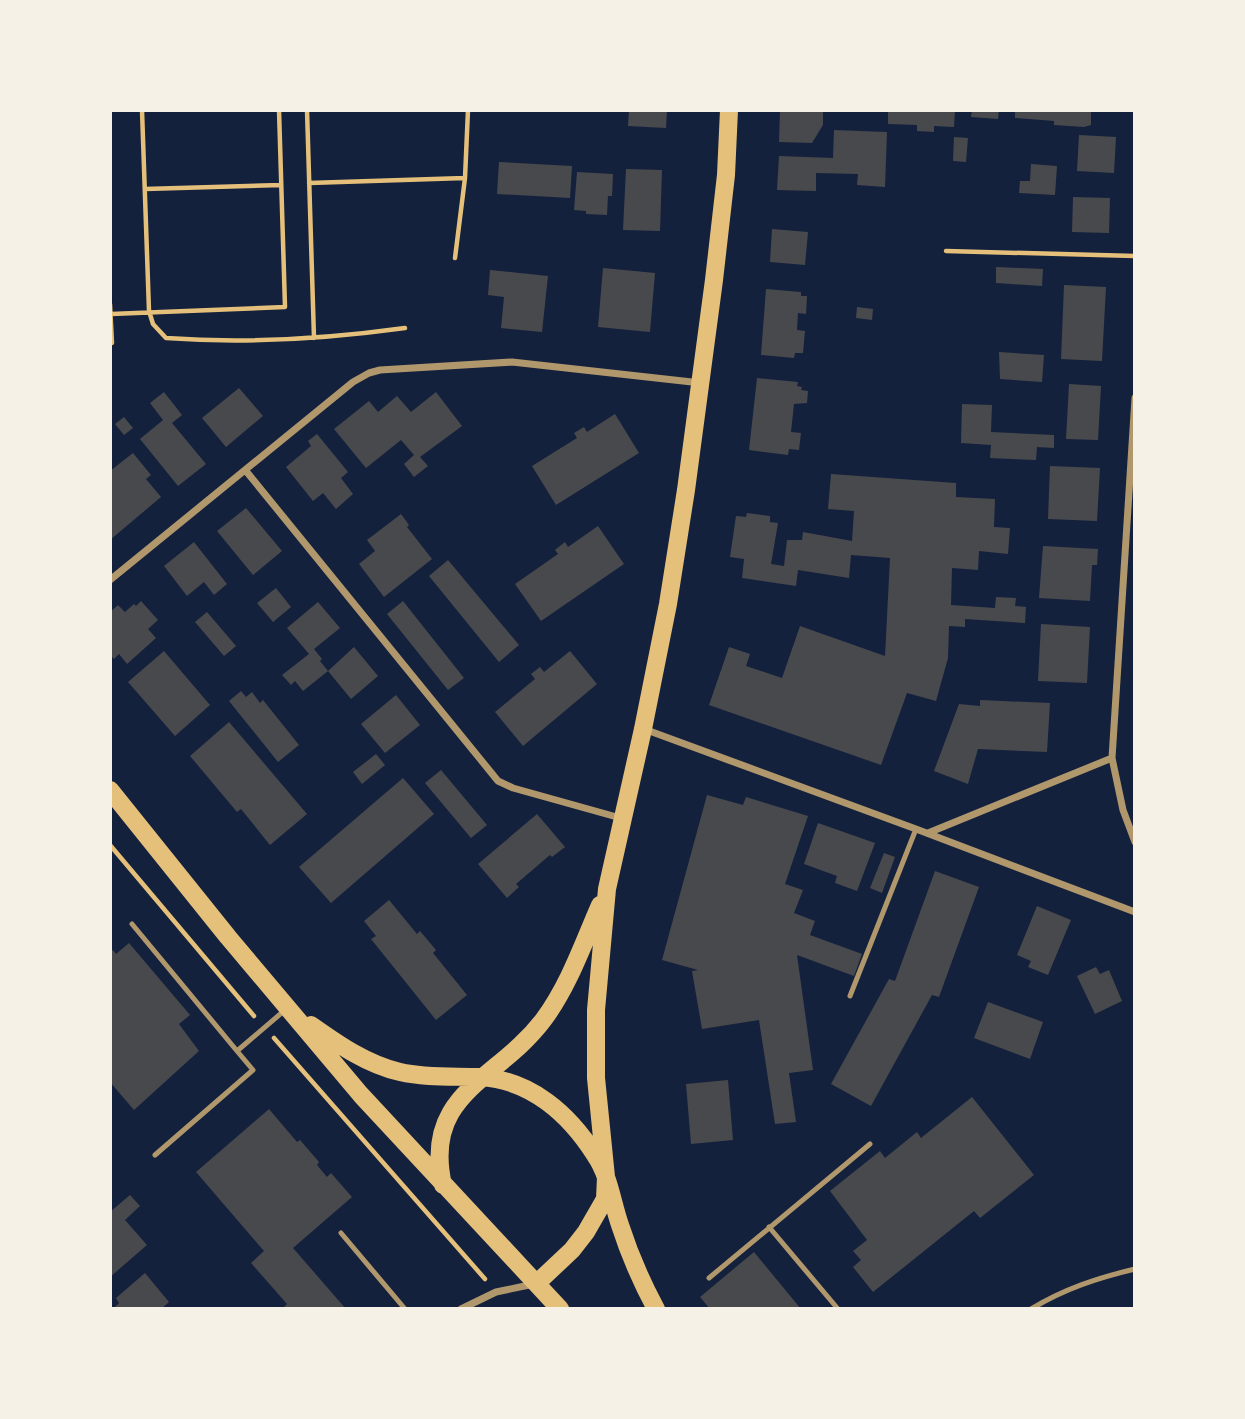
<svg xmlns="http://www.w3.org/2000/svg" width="1245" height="1419" font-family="'Asap Condensed',sans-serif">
  <rect width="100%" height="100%" fill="#14213d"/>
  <path fill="#48494c" d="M629 110H667L666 128 628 126Z
    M780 110H823V125L812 143 779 142Z
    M888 110H955L954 127 934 126V132L917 131V125L888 124Z
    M972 110H999L998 119 971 117Z
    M1015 110H1089L1091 112V125L1084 127 1054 125V121L1015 118Z
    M834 130 887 132 885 187 857 185 858 174 816 173V191L777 190 779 156 833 158Z
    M1079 135 1116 137 1114 173 1077 171Z
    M954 137 968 138 966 162 953 161Z
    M499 162 572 166 570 198 497 194Z
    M1031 164 1057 166 1055 195 1019 193 1020 181H1030Z
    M626 169 662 170 660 231 623 230Z
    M577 172 613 174 612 196H608L607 215 586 214V211L574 210Z
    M1073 197 1110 198 1109 233 1072 232Z
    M772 229 808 232 805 265 770 262Z
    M996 267 1043 269 1042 286 996 283Z
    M603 268 655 273 650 332 598 327Z
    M490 270 548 276 542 332 501 328 504 297 488 295Z
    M1064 285 1106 287 1102 361 1061 359Z
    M766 289 801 292V296H807L806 314 798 313 797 330 805 331 803 353H795L794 358 761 355Z
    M857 307 873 309 872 320 856 318Z
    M999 352 1044 355 1042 382 1000 379Z
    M757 378 798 382 797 386 802 387 801 390 808 391 807 403 794 404 791 432 801 433 799 450 789 449 788 455 749 450Z
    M1069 384 1101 386 1098 440 1066 439Z
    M239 388 263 416 226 447 202 418Z
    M164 392 182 415 172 423 206 464 178 486 140 439 163 420 150 403Z
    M436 392 462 426 420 457 428 466 414 477 404 464 414 455 401 440 366 468 334 429 369 401 378 412 397 396 411 412Z
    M962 404 992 405 991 432 1054 435V448L1037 447 1036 460 990 458 991 445 961 443Z
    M615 414 639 453 556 505 532 466 577 438 574 433 584 427 587 432Z
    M124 417 133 428 124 435 115 424Z
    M317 434 348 472 341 478 353 494 336 509 323 493 313 501 286 467 311 446 308 441Z
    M133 453 151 475 146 479 161 497 110 540V471Z
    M1050 466 1100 468 1097 521 1048 519Z
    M831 474 956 483V497L995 499 994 527 1010 528 1008 554 979 551 978 570 952 568 951 605 995 608 996 597 1016 598 1015 606 1026 607 1025 623 965 619V627L949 626 948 658 936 701 907 693 881 765 709 705 729 647 750 654 746 666 782 678 800 626 885 656 890 558 851 555 849 578 798 570 796 586 742 578 744 559 730 557 736 516 746 517 747 513 770 516V522L778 523 771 564 784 566 787 540H802L803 532 852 541 854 511 828 509Z
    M246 508 282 551 253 575 217 531Z
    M401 514 409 525 407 527 432 559 384 597 359 564 375 551 367 540Z
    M598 526 624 564 541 621 515 584 558 554 555 550 565 542 568 547Z
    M194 542 227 584 214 595 204 582 187 596 164 566Z
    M1043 546 1098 549 1097 565H1092L1090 601 1039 598Z
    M448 560 519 645 499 662 429 576Z
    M276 588 291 607 273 622 257 603Z
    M141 601 158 620 148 629 156 638 127 664 119 654 114 659 110 655V612L118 605 125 612 134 604 136 606Z
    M403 601 464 678 448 690 387 614Z
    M318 602 340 628 314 649 322 659 320 661 328 671 303 691 295 681 291 685 282 675 309 654 287 628Z
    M207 612 236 646 224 656 195 622Z
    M1041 624 1090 627 1087 683 1038 681Z
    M354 647 378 676 351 699 328 671Z
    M164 651 210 705 175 736 128 682Z
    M570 651 597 684 523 746 495 712 535 679 531 674 540 667 544 672Z
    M241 691 246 697 252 692 260 703 263 700 299 745 278 762 229 701Z
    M396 695 420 725 385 753 361 724Z
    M980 700 1050 703 1047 752 978 749 968 784 934 771 959 704 980 706Z
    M229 722 307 814 270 845 241 809 237 812 190 756Z
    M376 754 385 765 362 784 353 772Z
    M441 770 487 825 471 838 425 783Z
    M403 778 434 814 331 903 299 867Z
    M707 795 743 805 746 797 808 816 785 884 803 890 794 913 815 921 810 935 862 954 854 976 797 955 813 1070 789 1073 796 1122 775 1124 759 1020 702 1029 692 971 698 970 662 960Z
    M537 814 565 847 552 857 550 855 516 884 519 887 507 898 478 864Z
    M818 823 875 843 857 891 835 883 837 876 804 864Z
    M884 853 895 857 882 893 870 888Z
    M935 871 979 887 939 997 932 995 871 1106 831 1084 889 979 895 981Z
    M389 900 417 934 420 931 436 950 433 953 467 995 436 1020 371 939 376 936 364 921Z
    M1037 906 1071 920 1048 975 1028 967 1031 961 1017 955Z
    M129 943 190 1015 179 1024 199 1051 134 1110 110 1082V952L113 950 116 954Z
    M1096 967 1100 974 1109 970 1122 1001 1095 1014 1077 976Z
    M988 1002 1043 1022 1030 1059 974 1038Z
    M728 1080 733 1140 691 1144 686 1084Z
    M972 1097 1034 1175 980 1218 974 1211 873 1292 853 1267 861 1260 853 1251 867 1240 830 1191 880 1151 885 1158 917 1132 921 1138Z
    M269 1109 297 1142 300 1140 319 1162 317 1165 327 1177 331 1173 352 1197 293 1248 346 1309H282L287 1304 251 1263 264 1251 196 1172Z
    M130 1195 140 1206 125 1220 147 1245 110 1277V1212Z
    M754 1252 801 1309H710L700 1297Z
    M145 1273 169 1302 161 1309H113L119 1303 116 1298Z"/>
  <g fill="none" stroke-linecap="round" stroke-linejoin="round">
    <path stroke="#e5c07b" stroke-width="4.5" d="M142 110 149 311 153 324 166 338C246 344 325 339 405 328
      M307 110 314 338
      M309 183 465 178
      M145 189 281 185
      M946 251 1135 256
      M455 258 465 178 468 110
      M110 304 112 343H110
      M111 314 285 307 279 110
      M110 845 254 1016
      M274 1038 485 1279"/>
    <path stroke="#b1986c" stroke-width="5" d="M132 924 237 1051 285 1010
      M850 996 916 829
      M155 1155 253 1070 237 1051
      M769 1227 838 1309
      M341 1233 405 1309
      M709 1278 870 1144
      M1031 1309C1064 1289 1097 1278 1135 1269"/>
    <path stroke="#b1986c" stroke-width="7" d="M1135 398 1112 758 1123 810 1135 842
      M246 471 498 781 513 788 624 819
      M110 580 353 382 369 373 380 370 512 362 701 383
      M644 729 916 829 1135 912
      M928 833 1112 758
      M461 1309 496 1292 534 1284"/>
    <path stroke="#e5c07b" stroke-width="18" d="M110 790 228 937 361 1095 560 1309
      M311 1025C338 1044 366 1064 400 1072 426 1078 453 1076 480 1077 531 1080 569 1114 595 1155 609 1175 612 1202 620 1225 629 1253 642 1283 656 1309
      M443 1185C422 1092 499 1080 544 1019 569 985 583 944 600 905
      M537 1283 572 1250 586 1232 605 1199 606 1177 596 1078V1010L607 889 643 729 668 604 686 490 714 280 726 175 729 110"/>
  </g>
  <rect width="1245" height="1419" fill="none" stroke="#f6f1e7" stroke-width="224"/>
</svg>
